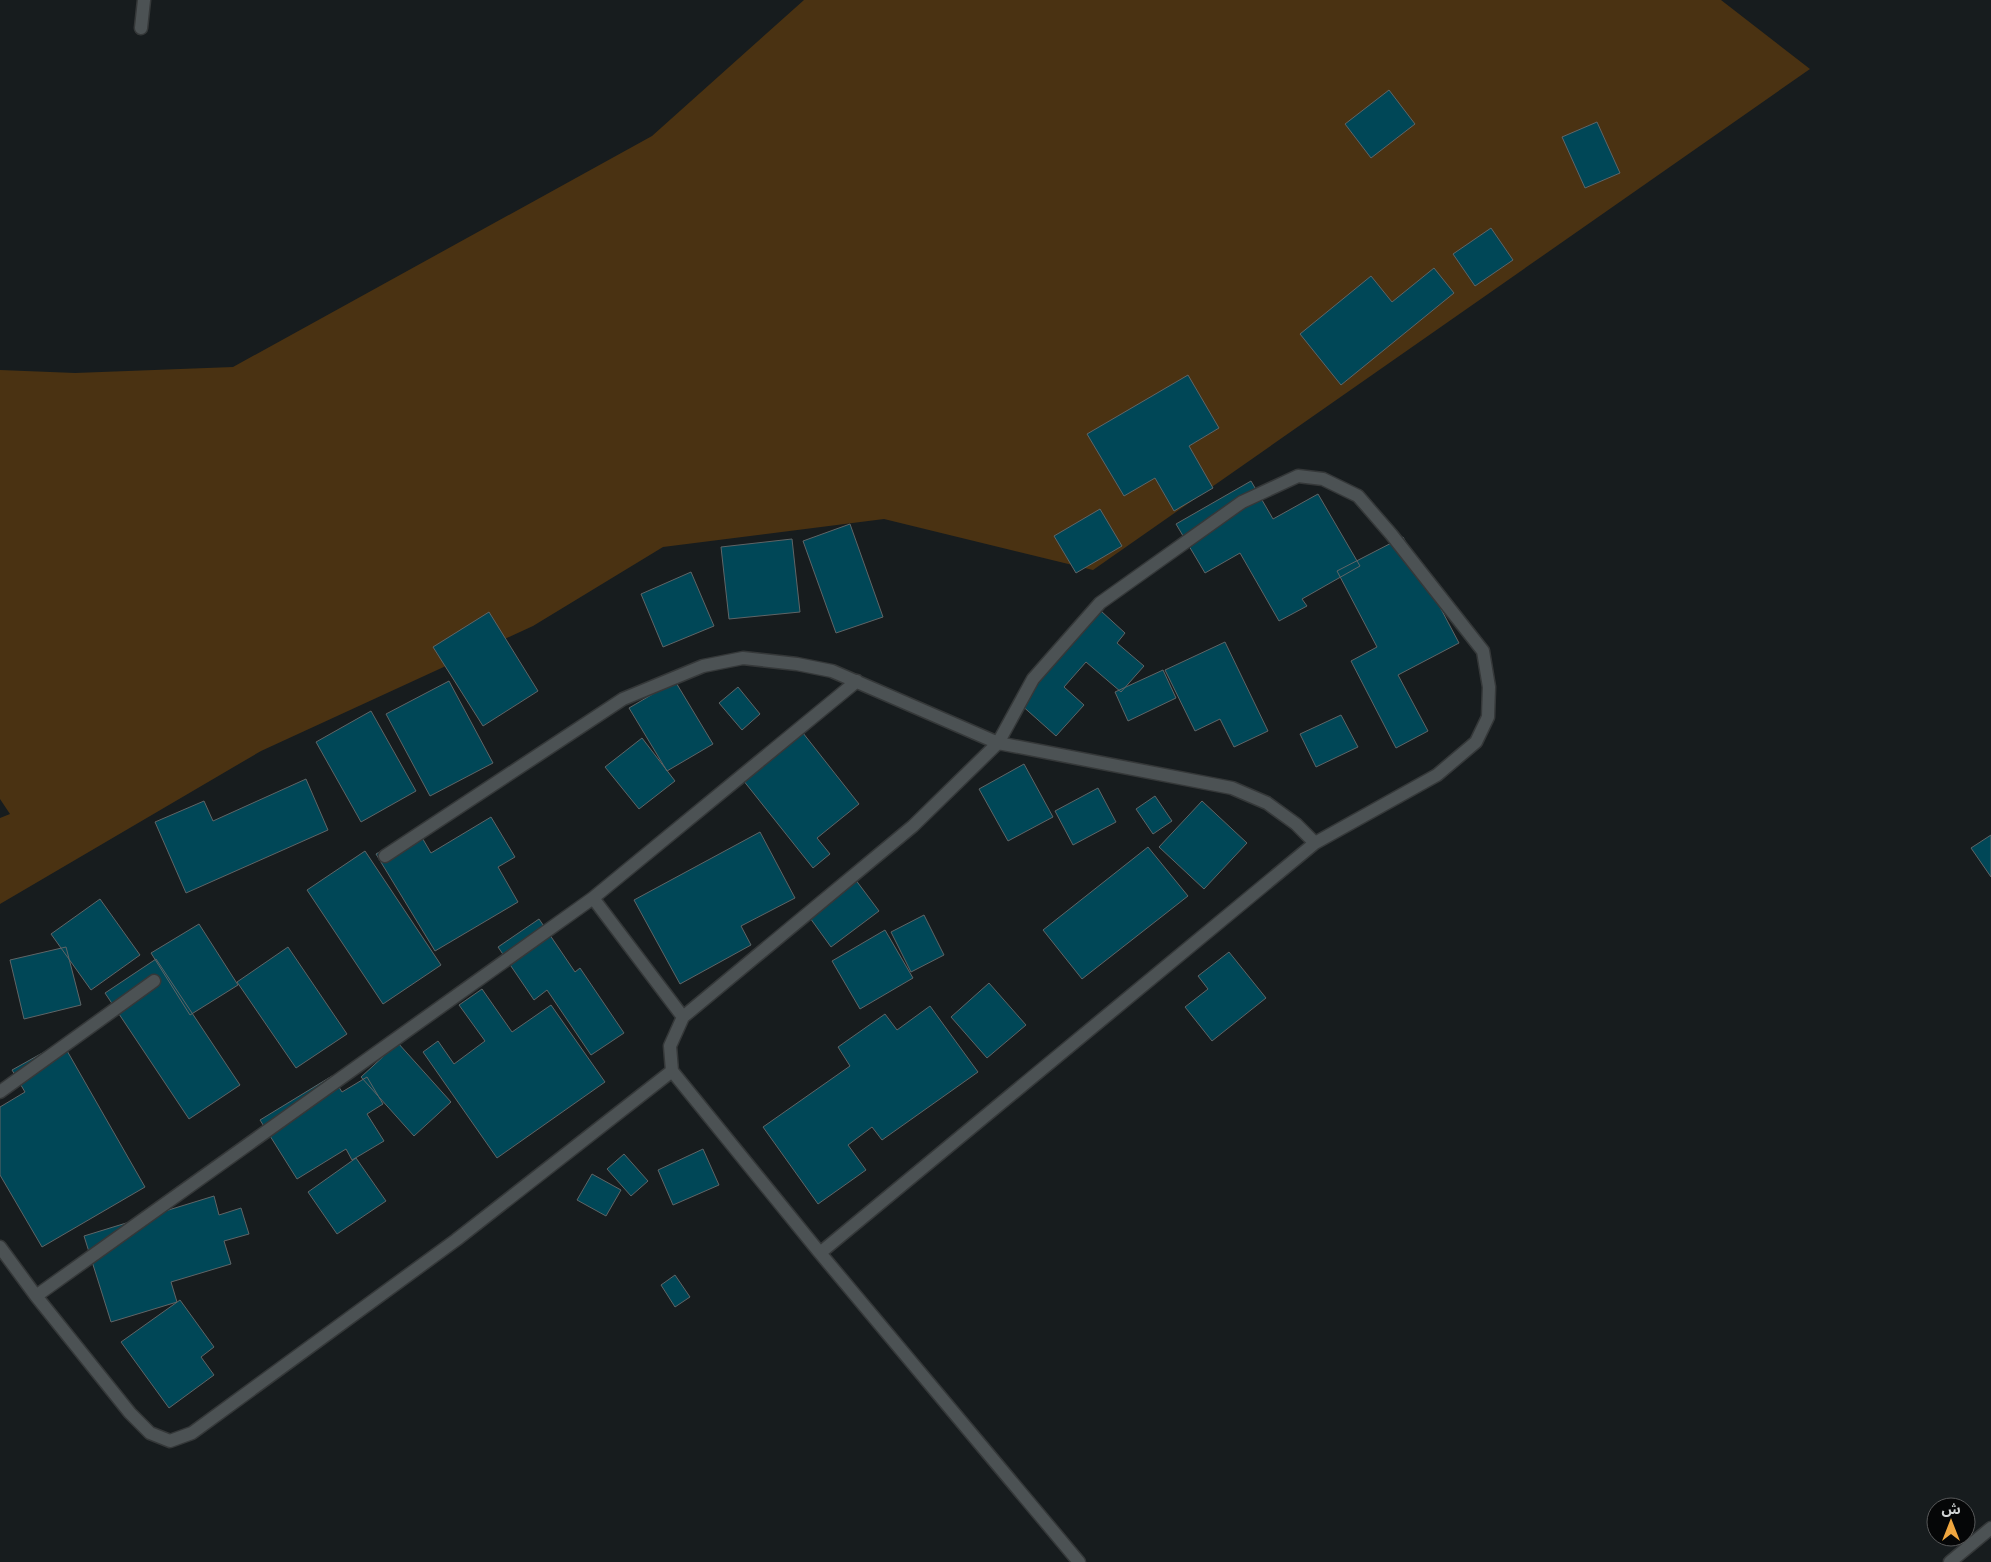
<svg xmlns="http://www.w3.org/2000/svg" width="1991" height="1562" font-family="Signika,'Noto Sans Arabic',sans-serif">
  <rect width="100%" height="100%" fill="#171c1e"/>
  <path fill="#4a3212" d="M804 0H1721L1810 69 1093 570 884 519 663 547 533 626 261 751 0 904V818L10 814 0 799V370L75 373 233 367 652 136Z"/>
  <path fill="#004757" stroke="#5f6567" d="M1389 90 1415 124 1371 158 1345 124Z
    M1597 122 1620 173 1585 188 1562 137Z
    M1491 228 1513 260 1475 286 1453 254Z
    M1434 268 1454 293 1341 385 1300 334 1371 276 1392 302Z
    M1188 375 1219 428 1189 446 1213 488 1174 511 1155 478 1124 496 1087 434Z
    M1251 481 1273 519 1318 494 1360 566 1302 599 1307 606 1279 621 1240 553 1205 573 1176 524Z
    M1100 509 1122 546 1076 573 1054 536Z
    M850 524 883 617 836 633 803 541Z
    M1403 537 1459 643 1398 675 1428 731 1396 748 1351 661 1377 647 1337 571Z
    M792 539 800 612 729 619 721 547Z
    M691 572 714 626 663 647 641 594Z
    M1101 611 1125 633 1117 643 1144 666 1121 692 1086 662 1064 687 1084 705 1056 736 1019 703Z
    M489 612 538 691 483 726 433 647Z
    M1225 642 1268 731 1234 747 1220 719 1195 731 1165 670Z
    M1163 670 1176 698 1128 721 1115 692Z
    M449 681 493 763 430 796 386 714Z
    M675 681 713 744 667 771 629 708Z
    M738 687 760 714 742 730 719 703Z
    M371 711 416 791 361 822 316 742Z
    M1341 715 1358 747 1316 767 1300 734Z
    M803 733 859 804 817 838 830 854 813 868 743 780Z
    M642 738 675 781 639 809 605 767Z
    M1024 764 1053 817 1008 841 979 789Z
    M306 779 328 830 186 893 155 822 204 801 213 821Z
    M1098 788 1116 822 1073 845 1055 811Z
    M1155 796 1172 821 1153 834 1136 809Z
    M1202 801 1247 843 1204 889 1159 847Z
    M491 817 515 857 498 867 518 902 435 951 376 854 417 829 431 853Z
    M760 832 795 898 741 926 751 945 680 984 634 900Z
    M1991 835V877L1971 848Z
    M1148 847 1188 896 1082 979 1043 930Z
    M365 851 441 965 383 1004 307 890Z
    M852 875 879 911 831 947 805 911Z
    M100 899 140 955 91 990 51 934Z
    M924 915 944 955 911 972 891 932Z
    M539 919 575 972 580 968 624 1033 591 1055 547 990 534 1000 498 947Z
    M199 924 238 985 190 1015 151 953Z
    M885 930 913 978 860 1009 832 961Z
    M66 947 81 1005 24 1019 10 960Z
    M288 947 347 1034 296 1068 237 982Z
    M1229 952 1266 998 1212 1041 1185 1007 1208 989 1198 976Z
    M156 959 240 1085 189 1119 105 993Z
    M989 983 1026 1025 987 1058 951 1017Z
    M482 989 512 1032 551 1005 605 1082 497 1158 423 1052 438 1041 454 1064 485 1041 459 1005Z
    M930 1006 978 1072 882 1140 872 1127 848 1145 866 1170 818 1204 763 1127 850 1066 838 1047 885 1014 897 1030Z
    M62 1042 145 1187 42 1247 0 1175V1107L25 1092 12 1070Z
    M398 1043 451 1102 414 1136 361 1077Z
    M332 1076 342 1092 367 1077 383 1104 367 1114 384 1141 352 1160 346 1149 297 1179 260 1120Z
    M703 1149 719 1185 673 1205 658 1170Z
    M624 1154 648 1181 631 1196 607 1169Z
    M356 1158 386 1201 337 1234 308 1192Z
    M592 1174 621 1190 606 1216 577 1200Z
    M214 1196 219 1215 241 1208 249 1234 224 1241 231 1264 171 1282 177 1302 111 1322 84 1236Z
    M675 1275 690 1297 675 1307 661 1285Z
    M180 1300 214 1347 201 1357 214 1375 169 1408 121 1342Z"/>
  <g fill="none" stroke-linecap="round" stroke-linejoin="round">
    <g stroke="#353839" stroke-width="15">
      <path id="minor" d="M141 28 144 0
        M385 856 623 699 703 666 743 658 797 664 832 671 998 743 1232 788 1267 803 1296 824 1315 843 820 1253 1079 1562
        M683 1017 593 898 857 681
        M0 1092 154 981
        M0 1247 36 1296 130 1413 150 1433 170 1441 192 1433 456 1240 672 1071
        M820 1253 672 1071 670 1046 683 1017 913 826 998 743 1033 679 1100 603 1242 502 1298 476 1323 479 1358 496 1391 534 1483 651 1489 687 1488 717 1476 742 1437 775 1315 843
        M36 1296 593 898"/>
    </g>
    <g stroke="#353839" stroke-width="15">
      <path id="tertiary" d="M1950 1562 1991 1528"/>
    </g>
    <use href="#minor" stroke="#4c5254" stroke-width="12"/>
    <use href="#tertiary" stroke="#4c5254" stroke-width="12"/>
  </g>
  <g transform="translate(1951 1522)"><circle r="24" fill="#050607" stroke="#575859"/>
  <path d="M0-4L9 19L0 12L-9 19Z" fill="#f0a63f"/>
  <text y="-8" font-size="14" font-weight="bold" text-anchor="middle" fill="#d1d4d5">ش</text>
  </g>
</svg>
